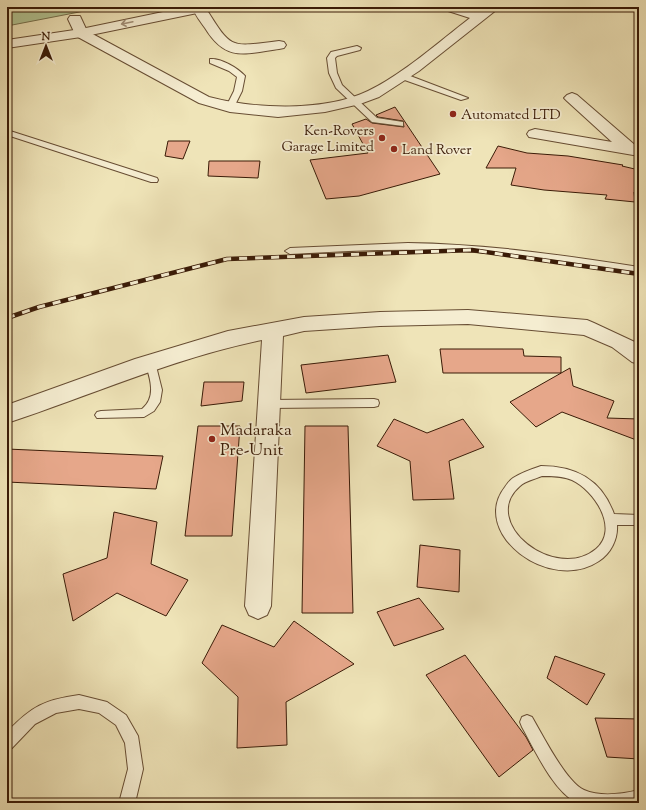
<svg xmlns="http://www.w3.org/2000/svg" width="646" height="810" font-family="'Sorts Mill Goudy',serif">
  <rect width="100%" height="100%" fill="#efe4b8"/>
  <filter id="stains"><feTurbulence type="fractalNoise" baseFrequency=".005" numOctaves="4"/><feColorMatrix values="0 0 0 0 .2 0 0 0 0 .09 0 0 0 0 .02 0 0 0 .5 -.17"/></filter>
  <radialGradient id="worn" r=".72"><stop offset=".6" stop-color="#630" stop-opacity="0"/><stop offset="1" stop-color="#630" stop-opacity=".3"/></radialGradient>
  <path fill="#b3c593" stroke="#76704d" d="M7 7H105L7 26Z"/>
  <path fill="#e6a78a" stroke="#3a1b07" d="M395 107 440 174 359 196 326 199 310 160 368 153 352 124 366 119 372 123 404 127 403 121 378 117 376 115Z
    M168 141H190L183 159 165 156Z
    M498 146 527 153 568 156 623 165 622 166 639 170V193L634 192 635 202 605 199 607 195 544 190 511 185 516 168H486Z
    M209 161H260L258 178 208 176Z
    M440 349H523L524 356 561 357V373H443Z
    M388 355 396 382 306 393 301 365Z
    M570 368 573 386 614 401 607 418 639 419V441L562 412 536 427 510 402Z
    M204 382H244L242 401 201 406Z
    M394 419 427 433 463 419 484 447 449 461 454 499 413 500 410 461 377 446Z
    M198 426H240L232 536H185Z
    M305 426H348L353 613H302Z
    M7 449 163 456 156 489 7 482Z
    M114 512 157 522 151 564 188 580 166 616 117 593 73 621 63 574 107 558Z
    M420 545 460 550 459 592 417 587Z
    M419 598 444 629 394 646 377 612Z
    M294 621 354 664 286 702 287 745 237 748 238 697 202 663 222 625 274 647Z
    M465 655 526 737 533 750 499 777 426 675Z
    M555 656 605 674 587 705 547 678Z
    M595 718 639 719V759L607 757Z"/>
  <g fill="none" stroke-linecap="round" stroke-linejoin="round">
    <g stroke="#674d33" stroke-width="2">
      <path id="service" d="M357 46 361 48 360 50 337 56 335 58 337 73 342 85 377 118 403 122V126L372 122 336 88 329 73 327 58 331 52Z
        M210 59C221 58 238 68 245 76L242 91 233 109 226 107 234 91 237 77 229 71 210 63Z
        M399 74H405L468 98 461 100 399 78Z
        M7 130 157 178 158 180 157 182H151L7 135Z
        M408 243C486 244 562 255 639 267V273C578 264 516 253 455 251 400 248 345 251 290 254L285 251 290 248Z
        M150 358 155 362 162 390 160 402 154 411 144 417 97 418 95 415 97 412 101 411 142 409C157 397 150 378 145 362Z
        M374 399 378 400 379 403 378 406 374 407 268 408 264 407 263 404 264 401 268 400Z
        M541 466C576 466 602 480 614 514L639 515V525H617C618 539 611 553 599 561 550 594 469 533 505 487 507 484 510 480 513 478 521 473 532 469 541 466ZM542 476C552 476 563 476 572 480 594 490 620 529 596 549 555 583 478 522 520 486 525 481 535 479 542 476Z
        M79 695 107 702 126 715 138 736 143 769 135 803H119L128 769 125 743 116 725 99 713 79 709 56 713 35 724 12 748 7 750V732C32 706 44 700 79 695Z
        M527 715 532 717C542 734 566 782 584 790 600 797 623 794 639 790V803H577C553 791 535 750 522 727L520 722 522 717Z"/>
    </g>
    <g stroke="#674d33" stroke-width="2">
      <path id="minor" d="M193 7H205C232 50 229 47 279 41L284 42 286 45 284 48 279 49C244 54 226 62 205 28 201 22 194 14 193 7Z
        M443 7H463L478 12 485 7H500L419 71 379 97 360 104 325 112 278 117 230 112 199 103 76 36 68 19 70 16H80L87 31 209 97C254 109 325 112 368 91 402 75 440 41 470 18L445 10Z
        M572 93 577 95 636 146H639V156L529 137 527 134 529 131 535 129 612 142 567 101 564 98 567 95Z
        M468 310 587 320 594 323 639 344V364L632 362 612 347 584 335 468 324 380 326 304 331 283 336 271 606 267 615 258 619 249 615 245 606 262 340C174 358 92 395 7 423V405L135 359 228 331 304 317 380 312Z"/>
    </g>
    <g stroke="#674d33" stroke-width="2">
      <path id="tertiary" d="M187 7H214L212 10 207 11 81 37 7 48V40L81 29Z"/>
    </g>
    <use href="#service" fill="#f5edd1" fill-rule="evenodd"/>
    <use href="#minor" fill="#f5edd1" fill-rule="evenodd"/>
    <use href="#tertiary" fill="#f5edd1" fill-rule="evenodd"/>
    <g stroke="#3a1b07" stroke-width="4.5">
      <path id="rail" d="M7 318 39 307 227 259 472 250 639 274"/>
    </g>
    <use href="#rail" stroke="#f5edd1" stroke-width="3" stroke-dasharray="8" stroke-linecap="butt"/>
  </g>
  <defs><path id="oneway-shaft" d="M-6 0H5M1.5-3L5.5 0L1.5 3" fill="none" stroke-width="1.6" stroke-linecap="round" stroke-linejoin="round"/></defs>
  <use stroke="#a18e76" href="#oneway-shaft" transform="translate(127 23) rotate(168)"/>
  <g fill="#8f2418" stroke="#f5edd1" stroke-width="1.5">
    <circle cx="453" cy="114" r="4"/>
    <circle cx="382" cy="138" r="4"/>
    <circle cx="394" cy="149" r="4"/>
    <circle cx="212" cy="439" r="4"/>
  </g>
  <g text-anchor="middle" stroke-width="3.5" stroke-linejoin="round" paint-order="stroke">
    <g font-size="14" fill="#3a1b07" stroke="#f5edd1" text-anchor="start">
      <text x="461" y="119">Automated LTD</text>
      <text x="374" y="135" text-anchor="end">Ken-Rovers<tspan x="374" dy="16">Garage Limited</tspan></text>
      <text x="402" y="154">Land Rover</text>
    </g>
    <g font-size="17" fill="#3a1b07" stroke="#f5edd1" text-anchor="start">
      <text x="220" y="435">Madaraka<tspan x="220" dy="20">Pre-Unit</tspan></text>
    </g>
  </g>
  <rect width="646" height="810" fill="none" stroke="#efe4b8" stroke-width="24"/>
  <rect x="8" y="8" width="630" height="794" fill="none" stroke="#3a1b07" stroke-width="2"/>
  <rect x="12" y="12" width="622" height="786" fill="none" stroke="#3a1b07"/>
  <g transform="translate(46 46)" stroke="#f5edd1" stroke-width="3" paint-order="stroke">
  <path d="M0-3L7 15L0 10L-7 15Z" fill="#3a1b07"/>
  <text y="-6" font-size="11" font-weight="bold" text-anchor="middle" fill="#3a1b07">N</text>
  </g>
  <rect width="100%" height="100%" filter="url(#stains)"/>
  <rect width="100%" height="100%" fill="url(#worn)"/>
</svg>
